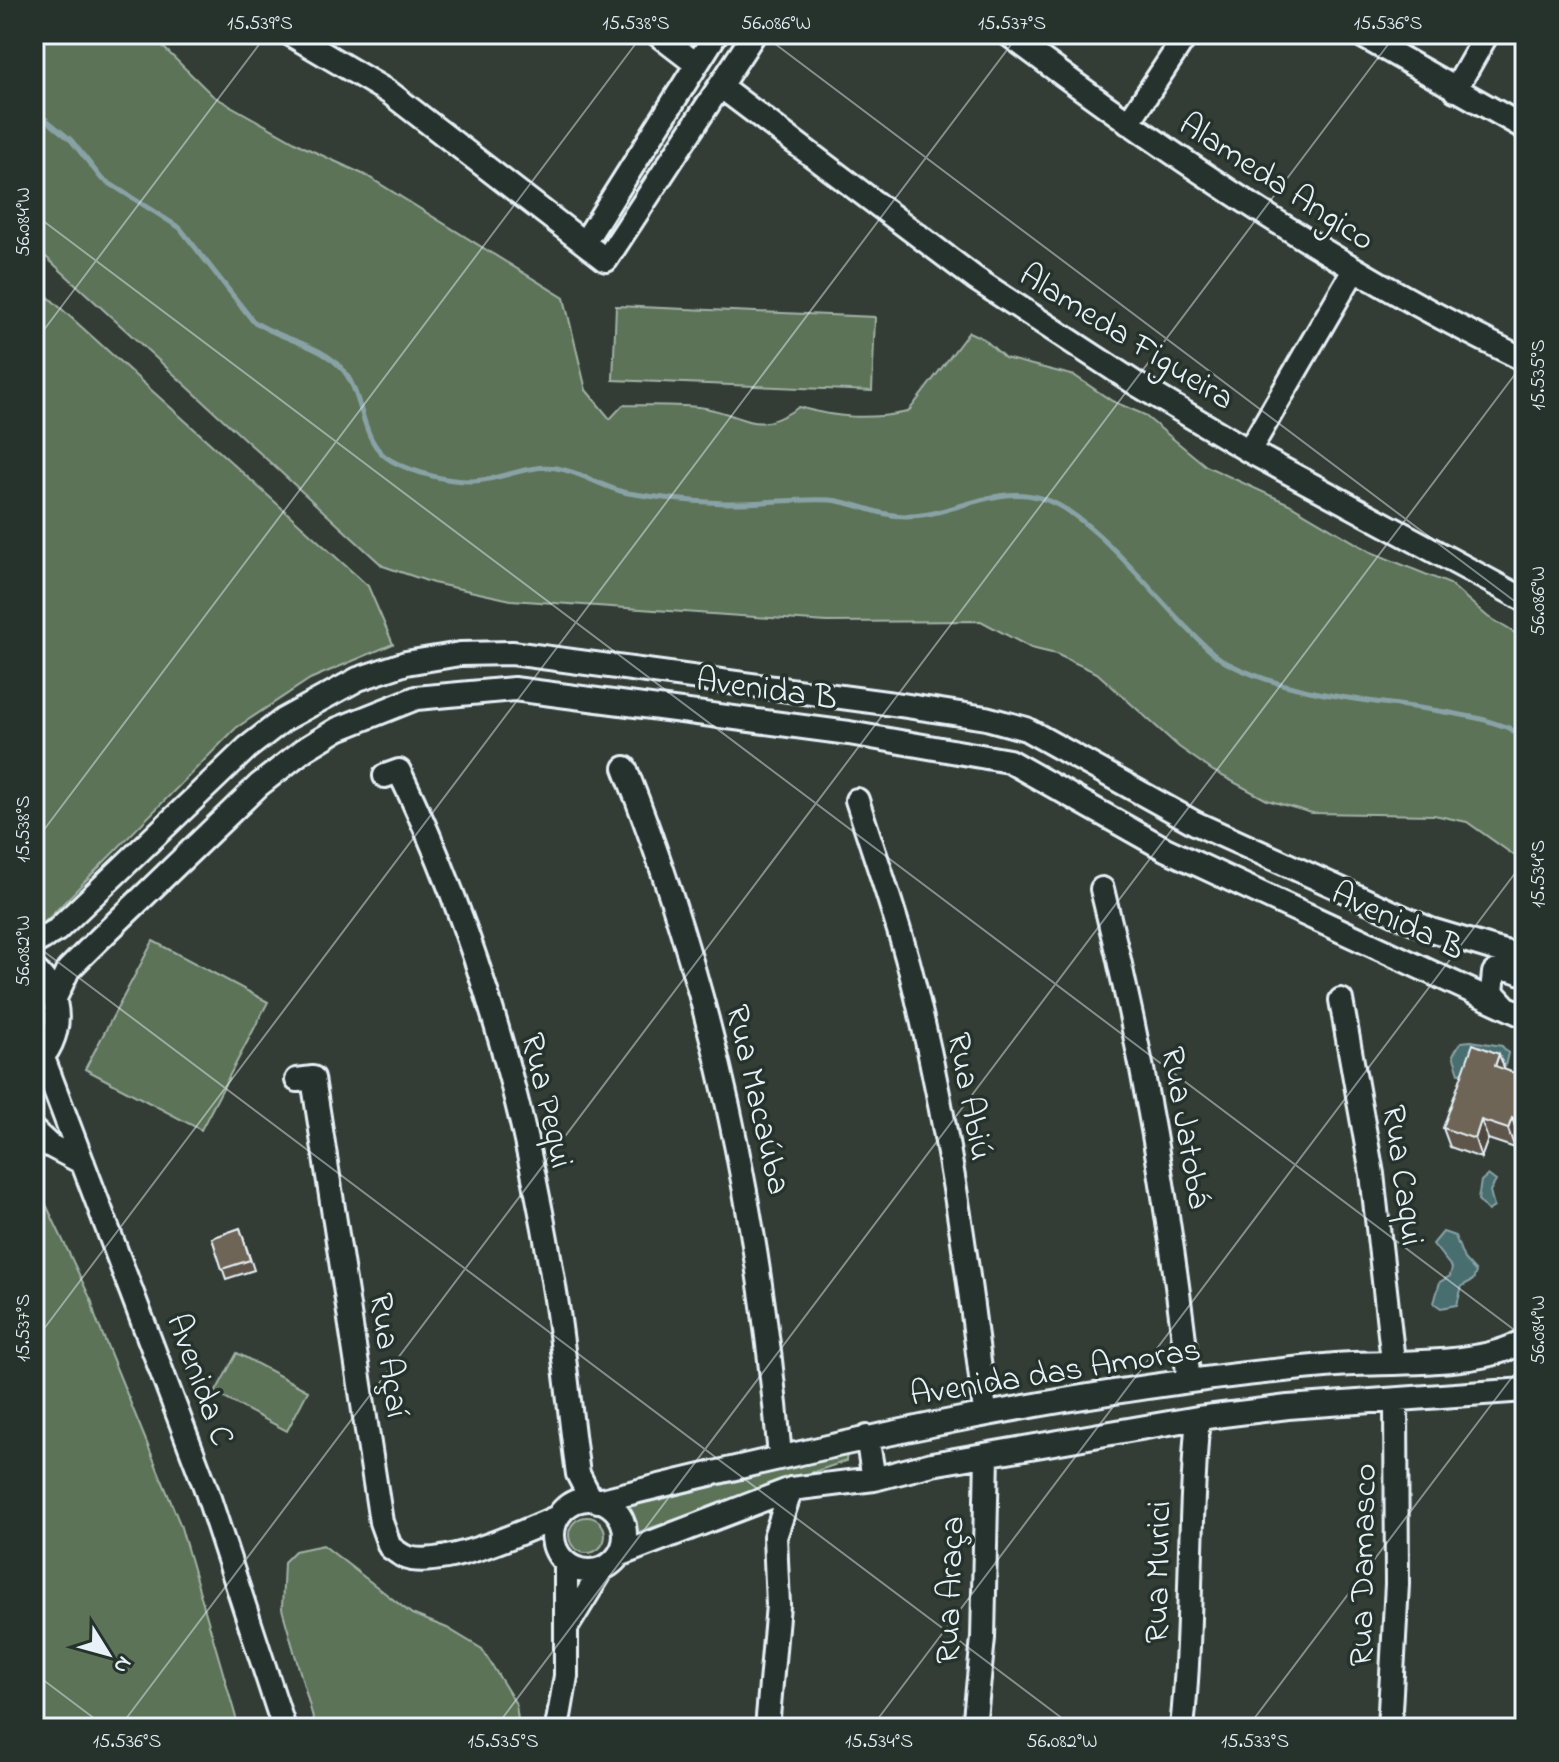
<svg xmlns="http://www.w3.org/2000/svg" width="1559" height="1762" font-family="'Indie Flower',sans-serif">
  <rect width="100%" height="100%" fill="#343d35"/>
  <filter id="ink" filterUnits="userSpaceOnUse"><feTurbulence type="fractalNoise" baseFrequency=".0125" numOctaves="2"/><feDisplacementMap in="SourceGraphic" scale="16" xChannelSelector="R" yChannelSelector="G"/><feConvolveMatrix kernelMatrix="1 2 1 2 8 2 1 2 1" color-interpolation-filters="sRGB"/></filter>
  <g filter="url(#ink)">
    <path fill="#5c7358" stroke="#a2b2a8" stroke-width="2" d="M34 34H150L213 96 304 147 367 176 564 298 586 390 610 419 623 405C650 406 679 404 705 408 749 416 753 437 799 407 837 418 868 420 908 412L969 332 984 339 1005 358 1075 376 1112 401 1143 414 1206 466 1289 504 1371 552 1450 584 1488 617 1525 639V863L1467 822 1434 815 1312 813 1267 800 1213 771 1179 747 1097 673 1056 654 1031 648 981 621 827 622 511 600 433 583 383 566 34 246Z
      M34 284 368 586 393 644 310 679 236 728 43 924 34 928Z
      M616 306 875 317 872 391 613 380Z
      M153 941 268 1002 201 1130 85 1069Z
      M34 1179 92 1302 95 1316 180 1524 239 1728H34Z
      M237 1353 308 1391 287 1431 215 1393Z
      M847 1452 846 1461 636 1533 637 1522 621 1502Z
      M569 1535a18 18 0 1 1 36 0a18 18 0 1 1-36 0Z
      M323 1545 412 1614 447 1628 482 1649 516 1704 519 1728H316L282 1609 284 1562 295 1551Z"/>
    <path fill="#4a6e70" stroke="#89a2a6" stroke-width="2" d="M1471 1041 1502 1046 1508 1053 1505 1066 1459 1073 1453 1055 1461 1042Z
      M1488 1175 1496 1181 1490 1191 1494 1207 1488 1211 1478 1200 1481 1181Z
      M1443 1232 1455 1236 1464 1259 1476 1272 1473 1280 1462 1286 1457 1305 1441 1308 1434 1303 1440 1282 1450 1276 1452 1268 1433 1244Z"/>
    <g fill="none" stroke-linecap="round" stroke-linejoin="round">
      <path stroke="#89a2a6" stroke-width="5" d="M34 110 71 140 101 178 180 228 253 321C282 341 321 343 344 371 365 398 360 444 392 461 415 473 448 482 473 481 501 480 527 464 556 468 582 472 603 488 628 493 659 498 694 502 725 503 760 504 795 498 830 500 856 502 878 516 905 516 952 517 993 484 1041 498 1091 512 1151 593 1190 631 1201 642 1213 655 1227 663 1308 704 1399 699 1485 720L1509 728 1525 739"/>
      <g stroke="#e8f1f8" stroke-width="28">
        <path id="minor" d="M290 34 390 93 584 243
          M657 34 696 64
          M716 34 584 243 606 260 754 34
          M1008 34C1171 157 1340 271 1525 360
          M1359 34 1525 128
          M720 86 976 279 1138 385 1249 451 1525 600
          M1455 90 1487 34
          M1128 123 1187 34
          M1249 451 1354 270
          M625 768C715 997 758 1212 780 1456
          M385 776 399 771C480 937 528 1117 556 1299 565 1357 570 1416 578 1474L591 1499
          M857 800C875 856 895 912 910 969 947 1114 968 1263 985 1412
          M1102 889C1144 1056 1169 1210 1189 1381
          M34 943 57 930 247 748 283 720 358 679 406 663 460 654 512 653 901 705 986 718 1026 729 1195 823 1431 930 1525 958
          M34 969C65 996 64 1039 34 1066
          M55 998 68 970 91 947 259 785 305 749 338 729 416 698 514 689 849 733 1009 761 1165 849 1525 1016
          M1341 1000 1372 1174 1393 1361
          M1506 1007 1492 992 1494 973 1504 967 1525 974
          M43 1058 205 1486 284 1728
          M297 1080 313 1078 381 1522 390 1547C397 1552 404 1558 412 1559 452 1565 522 1532 558 1517
          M34 1131 49 1145 83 1163
          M867 1437 874 1479
          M553 1535a36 36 0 1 1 72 0a36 36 0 1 1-72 0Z
          M598 1501C842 1441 1085 1386 1336 1365 1388 1361 1483 1368 1525 1340
          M619 1555 791 1489 874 1479 932 1464 1198 1418 1288 1407 1525 1390
          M568 1625 603 1568
          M557 1728 566 1676V1563
          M767 1728 778 1605 775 1537 791 1489
          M974 1728 983 1638 987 1455
          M1182 1728C1193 1625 1188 1521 1198 1418
          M1389 1728 1397 1584 1396 1402"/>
      </g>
      <use href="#minor" stroke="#26332d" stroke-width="22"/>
    </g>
    <path fill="#5f574b" stroke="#e8f1f8" stroke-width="2" d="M1505 1070 1525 1077V1131L1522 1139 1519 1137 1515 1148 1488 1139 1481 1158 1450 1147 1443 1128Z
      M240 1228 254 1270 226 1279 212 1238Z"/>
    <path fill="#4d473d" stroke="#e8f1f8" stroke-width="2" d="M1499 1054 1506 1073 1495 1066Z
      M1520 1106 1525 1119V1131L1522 1139 1516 1120Z
      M1512 1118 1519 1137 1515 1148 1508 1129Z
      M1481 1120 1488 1139 1481 1158 1475 1139Z"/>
    <path fill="#6e6557" stroke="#e8f1f8" stroke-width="2" d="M1473 1044 1499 1054 1495 1066 1525 1077 1524 1084H1525V1108L1520 1106 1516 1120 1512 1118 1508 1129 1481 1120 1475 1139 1443 1128Z
      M240 1228 250 1260 222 1269 212 1238Z"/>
  </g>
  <path fill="none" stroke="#e8f1f8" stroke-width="2" stroke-opacity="0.45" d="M762 34 1525 609M34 214 1525 1338M34 343 267 34M34 843 643 34M34 944 1075 1728M34 1342 1019 34M34 1673 107 1728M119 1728 1396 34M495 1728 1525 361M871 1728 1525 860M1247 1728 1525 1360"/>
  <g text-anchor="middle" stroke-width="7" stroke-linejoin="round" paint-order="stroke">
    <g font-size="34" fill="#e8f1f8" stroke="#26332d">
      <text transform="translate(1278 180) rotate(33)" y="12">Alameda Angico</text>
      <text transform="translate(1128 335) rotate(32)" y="12">Alameda Figueira</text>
      <text transform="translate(767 687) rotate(8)" y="12">Avenida B</text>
      <text transform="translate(1399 919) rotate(25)" y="12">Avenida B</text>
      <text transform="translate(972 1096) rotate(79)" y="12">Rua Abiú</text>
      <text transform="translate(760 1099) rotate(77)" y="12">Rua Macaúba</text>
      <text transform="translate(549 1100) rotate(77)" y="12">Rua Pequi</text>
      <text transform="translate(1188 1127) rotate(80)" y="12">Rua Jatobá</text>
      <text transform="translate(1405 1175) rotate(82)" y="12">Rua Caqui</text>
      <text transform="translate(391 1355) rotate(82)" y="12">Rua Açaí</text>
      <text transform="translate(1055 1370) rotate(-9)" y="12">Avenida das Amoras</text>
      <text transform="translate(202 1379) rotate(70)" y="12">Avenida C</text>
      <text transform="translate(1361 1565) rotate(-89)" y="12">Rua Damasco</text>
      <text transform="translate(1156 1572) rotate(-89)" y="12">Rua Murici</text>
      <text transform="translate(948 1590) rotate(-88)" y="12">Rua Araça</text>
    </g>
  </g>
  <rect width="1559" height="1762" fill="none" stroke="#26332d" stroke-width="88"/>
  <g transform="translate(108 1654) rotate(127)" stroke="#26332d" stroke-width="6" paint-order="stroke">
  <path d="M0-6L14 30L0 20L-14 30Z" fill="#e8f1f8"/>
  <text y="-12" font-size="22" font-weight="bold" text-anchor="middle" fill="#e8f1f8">N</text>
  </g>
  <rect x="44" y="44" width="1471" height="1674" fill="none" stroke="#e8f1f8" stroke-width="3"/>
  <g font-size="20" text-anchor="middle" fill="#e8f1f8">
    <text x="260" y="29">15.539°S</text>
    <text x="636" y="29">15.538°S</text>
    <text x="776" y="29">56.086°W</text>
    <text x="1012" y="29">15.537°S</text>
    <text x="1388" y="29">15.536°S</text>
    <text transform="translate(22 222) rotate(-90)" y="7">56.084°W</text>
    <text transform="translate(1537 375) rotate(-90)" y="7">15.535°S</text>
    <text transform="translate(1537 601) rotate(-90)" y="7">56.086°W</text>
    <text transform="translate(22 829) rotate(-90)" y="7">15.538°S</text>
    <text transform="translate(1537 874) rotate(-90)" y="7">15.534°S</text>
    <text transform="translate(22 951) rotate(-90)" y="7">56.082°W</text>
    <text transform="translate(22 1328) rotate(-90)" y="7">15.537°S</text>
    <text transform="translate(1537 1330) rotate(-90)" y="7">56.084°W</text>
    <text x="127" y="1747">15.536°S</text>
    <text x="503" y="1747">15.535°S</text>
    <text x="879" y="1747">15.534°S</text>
    <text x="1062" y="1747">56.082°W</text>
    <text x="1255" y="1747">15.533°S</text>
  </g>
</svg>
